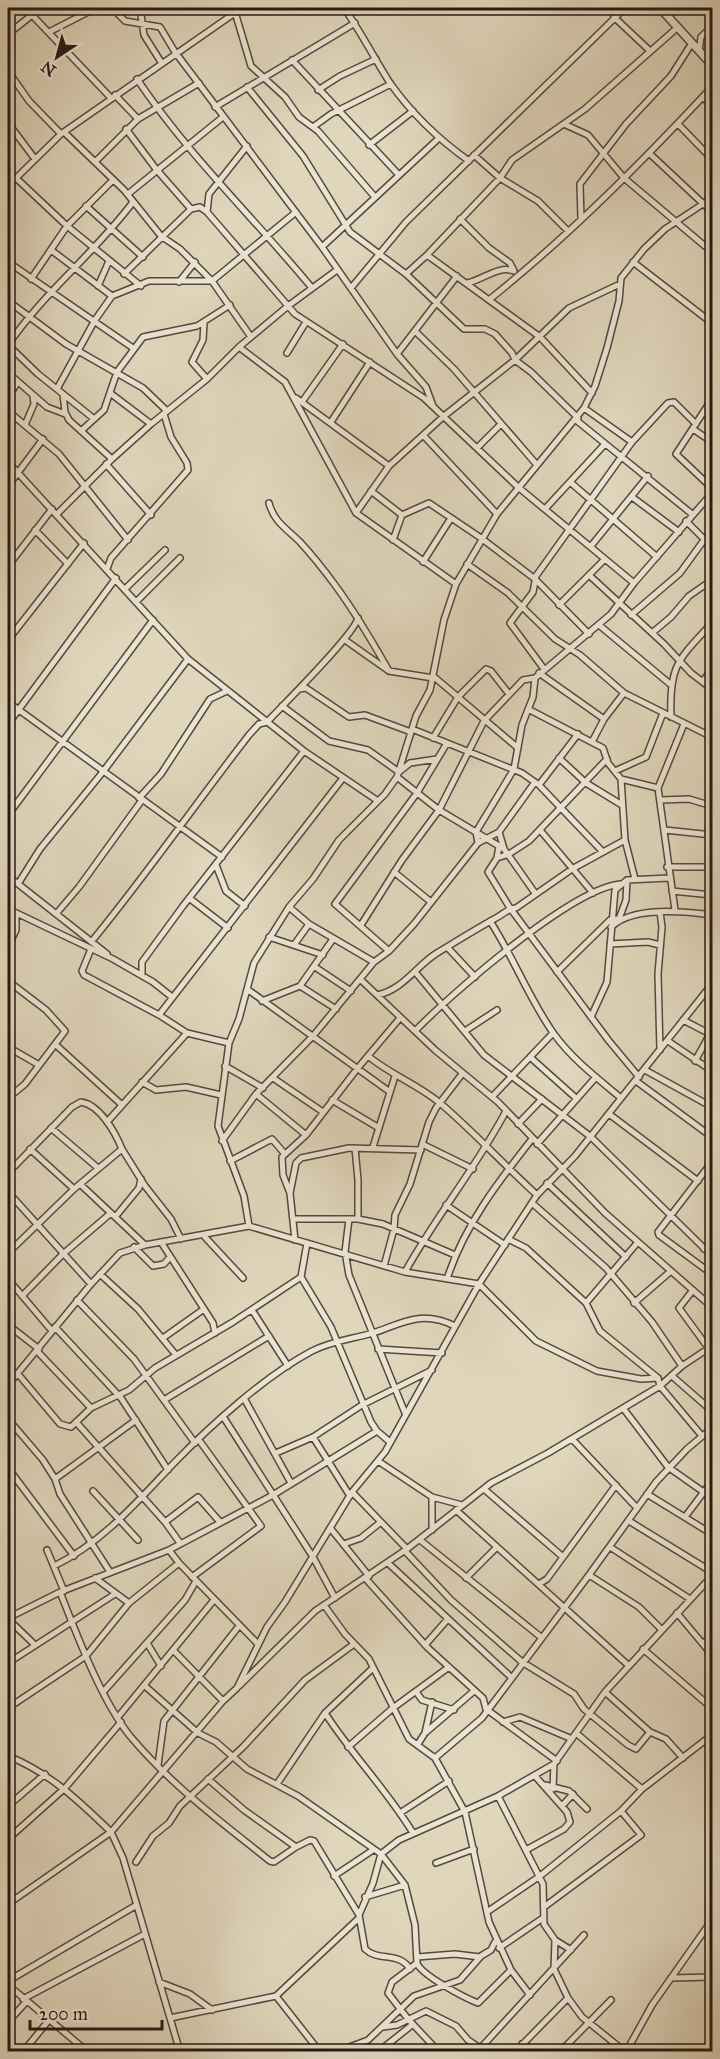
<svg xmlns="http://www.w3.org/2000/svg" width="720" height="2059" font-family="'IM FELL Great Primer',serif">
  <rect width="100%" height="100%" fill="#e0d6bc"/>
  <filter id="stains"><feTurbulence type="fractalNoise" baseFrequency=".00333" numOctaves="4"/><feColorMatrix values="0 0 0 0 .2 0 0 0 0 .09 0 0 0 0 .02 0 0 0 .5 -.17"/></filter>
  <radialGradient id="worn" r=".72"><stop offset=".6" stop-color="#630" stop-opacity="0"/><stop offset="1" stop-color="#630" stop-opacity=".3"/></radialGradient>
  <g fill="none" stroke-linecap="round" stroke-linejoin="round">
    <g stroke="#54493d" stroke-width="8">
      <path id="minor" d="M112 8 125 21 160 27 175 52 322 247 397 354
        M140 8 144 35 161 62
        M344 8C361 32 374 58 390 83 412 114 438 139 469 161
        M235 12 251 66 285 97 299 117 318 131 374 196
        M31 14 111 98
        M614 17 649 50
        M49 32 96 8
        M8 34 41 8
        M699 51 701 37 712 26
        M292 60 399 175
        M8 71 29 101 61 134
        M137 79C188 155 254 218 312 288
        M247 87 303 156 350 232 406 274 464 329H485L495 334 512 353 515 360 531 372 578 418
        M318 90 340 76 376 59
        M115 95 138 119
        M703 97 712 107
        M215 107 355 23
        M8 123 35 159
        M564 124 588 135 624 178 712 252
        M678 124 712 159
        M313 127 331 114 391 84
        M126 129 156 169 191 209 200 207 207 212 295 314 424 398 518 487 634 583
        M64 132 124 190 161 236 180 249 212 281 251 337
        M369 145 413 111
        M649 153 712 212
        M474 155 500 178 538 201 568 231
        M95 162 138 119 199 83
        M16 178 67 226 141 286
        M8 186 61 134 242 8
        M128 194 223 117
        M86 206 143 257
        M207 212 209 194 247 146
        M460 219 489 248 510 263 514 271
        M581 219 580 184 626 124 671 76 692 43
        M322 247 438 139
        M51 250 112 296
        M427 255 540 337 592 393
        M8 262 133 348
        M633 262 712 323
        M124 274 191 209
        M406 274 427 255 500 178 512 160 585 109 678 27
        M31 279 67 226 113 180
        M179 282 195 262
        M467 283C483 280 498 265 514 271
        M98 286 109 261
        M351 288 406 222 625 8
        M490 299C570 235 642 162 712 87
        M8 301 66 344 143 388 167 411
        M204 323 203 340 192 362 207 379
        M415 331 454 369 537 465
        M8 345C44 292 95 253 133 202
        M8 345 38 374 93 418
        M239 347 285 382 356 513 456 584
        M287 353 306 322
        M8 373 47 407 65 414
        M57 389 95 320 112 296 149 281H212L296 212
        M110 393 151 424
        M63 394 65 412 69 420 112 459
        M8 398 17 383
        M296 398 389 466
        M712 399 676 454 712 488
        M302 402 343 344
        M433 406 426 387 397 354 457 276
        M584 408 632 442
        M8 411 59 454 128 540
        M704 411 712 417
        M576 420 692 514
        M331 422 370 362
        M25 425 34 404 33 395
        M693 429 712 442
        M81 431 104 410 117 372 143 337 197 326 230 305
        M423 435 497 514
        M477 448 500 425
        M8 462 188 659 304 751 378 801
        M106 464 151 515
        M570 482 657 557
        M8 486 43 439
        M371 491 402 515
        M632 497 679 532
        M269 503C274 522 286 528 300 542 312 555 324 570 335 585 355 612 372 641 389 671
        M545 509 605 444
        M356 513 389 466 444 416 515 360 569 308 620 284
        M57 514 112 459 151 424 207 379 239 347 288 306 337 270
        M402 515 429 503 481 538 535 579 589 634
        M686 521 712 547
        M35 530 68 564
        M393 540 402 515
        M591 546 648 476
        M423 562 451 518
        M467 564 508 593 555 639 580 655 624 693 712 737
        M8 566 52 509
        M107 569 111 558 188 470 187 463 171 437 164 414
        M589 575 664 644 691 673 712 689
        M125 589 165 550
        M136 602 180 558
        M559 605 605 559
        M631 615 680 573 704 540
        M599 625 670 684
        M652 633 671 617 689 596 712 580
        M8 640 84 543
        M345 640 389 671 433 678
        M544 669 510 623 533 592 536 576 632 442 668 403 674 402 696 424
        M539 673 604 719
        M433 676 518 748
        M703 681 712 669
        M299 689 306 688 349 717 365 715 411 732
        M8 702 222 857
        M282 706 329 741 368 750 399 772 410 763 437 759
        M528 709 603 748 608 763 621 779 625 840 635 879
        M671 717C669 665 678 660 712 623
        M8 724 116 578
        M412 729 522 773 539 785 602 851
        M709 735 712 726
        M433 738 458 697 486 669 491 671 509 694
        M592 742 604 719 624 693
        M559 758 586 783 622 805
        M615 771 646 757 663 713
        M397 777 439 810 504 849 535 893
        M621 779 658 788
        M539 785 578 734
        M139 798 161 774 210 699 227 691
        M660 800 689 799 712 806
        M8 815 153 620
        M540 830 593 893
        M665 830 712 835
        M499 832 504 849
        M478 843 476 832 514 769 522 725 533 697 535 678 611 614 634 583 712 493
        M499 846 497 858 488 872 510 908 609 1041 639 1077
        M497 858 509 854 529 841 607 759
        M216 865 226 891 245 906
        M667 867H712
        M394 872 431 902
        M8 876 107 954
        M18 884 40 849 102 773 188 659
        M672 891 712 895
        M189 898 228 928
        M289 907 309 924 374 962
        M8 909 113 959 153 982 172 997
        M675 910 658 788 684 724
        M660 912 662 927 658 974 660 1050
        M56 914 79 887 142 800
        M490 921C514 958 529 999 554 1034 572 1059 598 1079 621 1098
        M361 925 402 860 439 810 484 721 523 680 535 678
        M611 927C633 906 683 911 712 915
        M269 937 323 955
        M92 941C147 874 196 803 249 735L259 724 267 722C284 704 354 635 358 618
        M610 944 648 942 660 945
        M294 945 309 924
        M8 947 16 930V913
        M448 948 475 977
        M91 949 82 971 84 975 159 1015
        M389 951 335 904 417 793 447 743
        M315 967 351 991
        M557 972 610 920 619 919 626 900 627 880
        M416 973 484 1055 591 1137 712 1256
        M142 975V962L183 906 304 751
        M360 979 435 1050 498 1102 605 1213 712 1307
        M8 981 46 1010 65 1031 25 1084 8 1098
        M300 986 333 939
        M247 989 390 1092
        M377 995C403 990 416 966 437 953 457 941 476 929 496 918 504 914 508 908 516 908L572 869 625 840
        M262 1001 300 986 336 1009
        M591 1017 607 982 615 890 627 880 669 878
        M683 1020 712 1035
        M415 1031C451 994 571 889 620 884
        M465 1031 497 1010
        M668 1041 712 1071
        M229 1043 187 1033 159 1015 343 778
        M56 1045 122 1105
        M8 1047 39 1065
        M368 1056C391 1075 417 1084 440 1103 474 1132 504 1165 537 1195
        M530 1057 577 1099
        M695 1061 710 1034
        M225 1066 263 1088
        M645 1070 712 1107
        M273 1078 323 1112
        M636 1081 712 1137
        M142 1082 156 1090 186 1087 221 1095
        M256 1094 306 1135
        M492 1097 553 1033
        M332 1100 379 1128
        M609 1114 698 1181
        M107 1122 187 1033
        M518 1124 542 1099
        M51 1128 98 1168
        M222 1141 256 1094 313 1036 374 962 389 951 414 924 478 843 499 832 535 782
        M422 1144 473 1169
        M537 1144 596 1077
        M373 1147 395 1076
        M355 1148 358 1180V1219
        M30 1149 74 1189
        M122 1149 145 1186 171 1219 181 1239
        M230 1161 272 1139 284 1153
        M712 1162 658 1232 659 1235 712 1274
        M8 1173 72 1107 81 1102C100 1105 115 1132 122 1149L74 1189 8 1253
        M547 1183 626 1257
        M80 1184 145 1245
        M8 1192 91 1284
        M290 1193 296 1163 301 1158 349 1148 421 1150
        M532 1203 606 1268 652 1322 682 1366
        M446 1205 505 1245
        M116 1216 139 1188 141 1179
        M294 1219H358L383 1224 455 1255
        M349 1219 345 1252 349 1275 405 1413
        M249 1226 244 1196 218 1126 229 1043 239 1019 254 963 289 907 313 879 339 840 385 794 397 777 416 716 430 690 444 620 456 584 497 514 584 408 595 386 607 348 619 301 621 278 644 249 665 229 712 198
        M204 1236 243 1278
        M508 1239 526 1248 586 1303 600 1331 658 1378 660 1386 702 1436
        M295 1240 290 1193 283 1175 282 1157 306 1135 357 1069 400 1018
        M161 1242 213 1323 215 1333
        M307 1243 301 1277 331 1327 371 1422 377 1431 390 1442
        M134 1247 153 1266 164 1264 170 1257
        M704 1249 712 1241
        M384 1266 394 1229 395 1215 410 1184 429 1122 436 1108 462 1074
        M405 1272C436 1216 476 1168 506 1111
        M100 1274 138 1309 176 1355
        M8 1279 52 1331
        M447 1279C464 1226 498 1182 532 1139
        M693 1290 679 1308 709 1349
        M22 1296 63 1254 111 1213
        M77 1300 134 1359 195 1443
        M586 1303 638 1242
        M634 1303 671 1271
        M252 1310 288 1366
        M8 1325 39 1349
        M55 1327 121 1398 168 1470
        M163 1338 204 1309
        M378 1349 442 1353
        M37 1351 91 1408
        M18 1374 60 1424 71 1427 91 1408 129 1390 155 1368 233 1322 301 1277
        M672 1376 712 1411
        M8 1385 91 1284 120 1253 145 1245 249 1226 405 1272 479 1284 536 1341 597 1371 641 1379 658 1378
        M164 1400 269 1336
        M245 1400 291 1483
        M623 1408 668 1467 712 1498
        M224 1418 313 1557 335 1598
        M8 1419 43 1460 55 1479 60 1494 110 1572
        M76 1422 165 1522 180 1543
        M313 1437 350 1496
        M572 1439 637 1508
        M276 1453 313 1437 362 1405 432 1370
        M378 1461 432 1497 462 1505
        M8 1468 74 1556
        M55 1479 136 1420
        M484 1489 563 1557
        M93 1491 138 1540
        M352 1492 407 1549
        M647 1494 712 1534
        M456 1510 628 1665
        M685 1517 712 1481
        M629 1521 712 1572
        M165 1522 198 1497 220 1522
        M331 1529 369 1576
        M432 1530V1497
        M420 1540 542 1638
        M344 1544 361 1538 381 1522
        M610 1547 690 1599
        M47 1550 64 1591
        M169 1550 273 1495 377 1431
        M405 1551 451 1600 522 1662 574 1694 584 1709 628 1745 636 1749 650 1732
        M388 1563 512 1678
        M54 1566C102 1543 138 1501 174 1463 211 1425 265 1376 312 1351 332 1341 352 1339 373 1333 405 1322 422 1310 455 1326
        M589 1575 639 1607 661 1629
        M192 1577 261 1526 199 1440
        M95 1578 129 1603
        M466 1578 497 1547
        M366 1579 428 1648 483 1698 486 1709 557 1761
        M539 1584 547 1579 616 1485
        M60 1592C77 1635 101 1700 130 1736 171 1785 221 1822 270 1861L274 1862 296 1847
        M324 1605 345 1634 369 1659 409 1739 435 1758 465 1812 489 1922 511 1970 530 1995
        M677 1613 712 1655
        M8 1618 60 1592 169 1550 179 1563 257 1643
        M8 1619 34 1644
        M147 1643 161 1666
        M703 1644 712 1634
        M425 1645 447 1620
        M643 1649 712 1708
        M173 1650 223 1701
        M8 1663 115 1594
        M145 1686 198 1733 216 1742 247 1769 298 1796 381 1854 405 1885 415 1925 417 1963 392 1982 388 1993 408 2019 439 2052
        M239 1686 315 1611 407 1549 491 1483 548 1453 660 1386 682 1366 712 1346
        M104 1691 185 1600 196 1581
        M605 1692 650 1732 666 1739 683 1758
        M417 1693 422 1700 454 1710
        M8 1708 86 1656 129 1603 179 1563
        M325 1713C352 1755 387 1790 413 1833
        M118 1717 214 1600
        M503 1722 520 1717 572 1739
        M425 1733 432 1702
        M576 1733 642 1789
        M418 1744 425 1733 474 1691
        M348 1747 393 1708 449 1667
        M8 1756C50 1773 79 1801 111 1832L8 1904
        M435 1758 482 1718 589 1575 656 1482 687 1449 712 1428
        M158 1765 164 1721 239 1626
        M208 1779 244 1810 296 1847 310 1840 314 1841 359 1915
        M277 1784 325 1713 373 1668
        M545 1785 569 1791 587 1809
        M553 1789 554 1764
        M498 1796 543 1884 544 1924 555 1940 554 1969 568 1998 582 2017 623 2050
        M8 1806 45 1774
        M562 1806 573 1794
        M400 1813 449 1781
        M8 1839 65 1788 121 1722
        M526 1850 564 1829 570 1822 567 1812 535 1776
        M136 1862 153 1836 169 1823 180 1806 243 1747 305 1680 354 1644
        M436 1863 474 1849
        M334 1876 373 1850
        M365 1897 405 1885
        M544 1907 641 1835 621 1811
        M487 1912 540 1876 621 1811 642 1789 712 1735
        M555 1940 571 1950
        M499 1948 543 1918
        M417 1957 455 1954 480 1957
        M417 1963C421 1975 465 1998 478 2003L511 1970
        M410 1969C399 1951 378 1962 365 1949L359 1915 373 1883 381 1854 399 1840 498 1796 554 1764 605 1692 712 1576
        M671 1978 712 1977
        M8 1981 135 1906
        M159 1982 190 1994 212 2010
        M8 1985 88 2052
        M276 1996 320 2052
        M23 1999 145 1934
        M170 2018 276 1996 359 1918
        M8 2022 26 2002
        M383 2027 397 2025 426 2011 456 2026 468 2040 486 2052
        M362 2044 371 2052
        M522 2044 539 2052
        M23 2052 49 2020
        M180 2052 123 1858 111 1832 223 1701 237 1688 267 1627 285 1602 352 1492 385 1452 479 1284 537 1195 575 1156 712 984
        M336 2052 368 2040 414 1996 460 1980 481 1956 491 1950 495 1942
        M378 2052 412 2025
        M477 2052 584 1935
        M515 2052 568 1998
        M560 2052 611 2000
        M626 2052 652 2005 712 1920"/>
    </g>
    <g stroke="#54493d" stroke-width="10">
      <path id="tertiary" d="M660 8 712 65"/>
    </g>
    <use href="#minor" stroke="#ebe4d3" stroke-width="5"/>
    <use href="#tertiary" stroke="#ebe4d3" stroke-width="7"/>
  </g>
  <rect width="720" height="2059" fill="none" stroke="#e0d6bc" stroke-width="30"/>
  <rect x="9" y="9" width="702" height="2041" fill="none" stroke="#261a13" stroke-width="3"/>
  <rect x="15" y="15" width="690" height="2029" fill="none" stroke="#261a13" stroke-width="1.5"/>
  <g transform="translate(57 57) rotate(216)" stroke="#ebe4d3" stroke-width="4.5" paint-order="stroke">
  <path d="M0-4.5L10 22L0 15L-10 22Z" fill="#261a13"/>
  <text y="-9" font-size="16" font-weight="bold" text-anchor="middle" fill="#261a13">N</text>
  </g>
  <path d="M30 2020v9h132v-9" fill="none" stroke="#261a13" stroke-width="3"/>
  <text x="39" y="2020" font-size="18" fill="#261a13" stroke="#ebe4d3" stroke-width="4.5" paint-order="stroke">200 m</text>
  <rect width="100%" height="100%" filter="url(#stains)"/>
  <rect width="100%" height="100%" fill="url(#worn)"/>
</svg>
